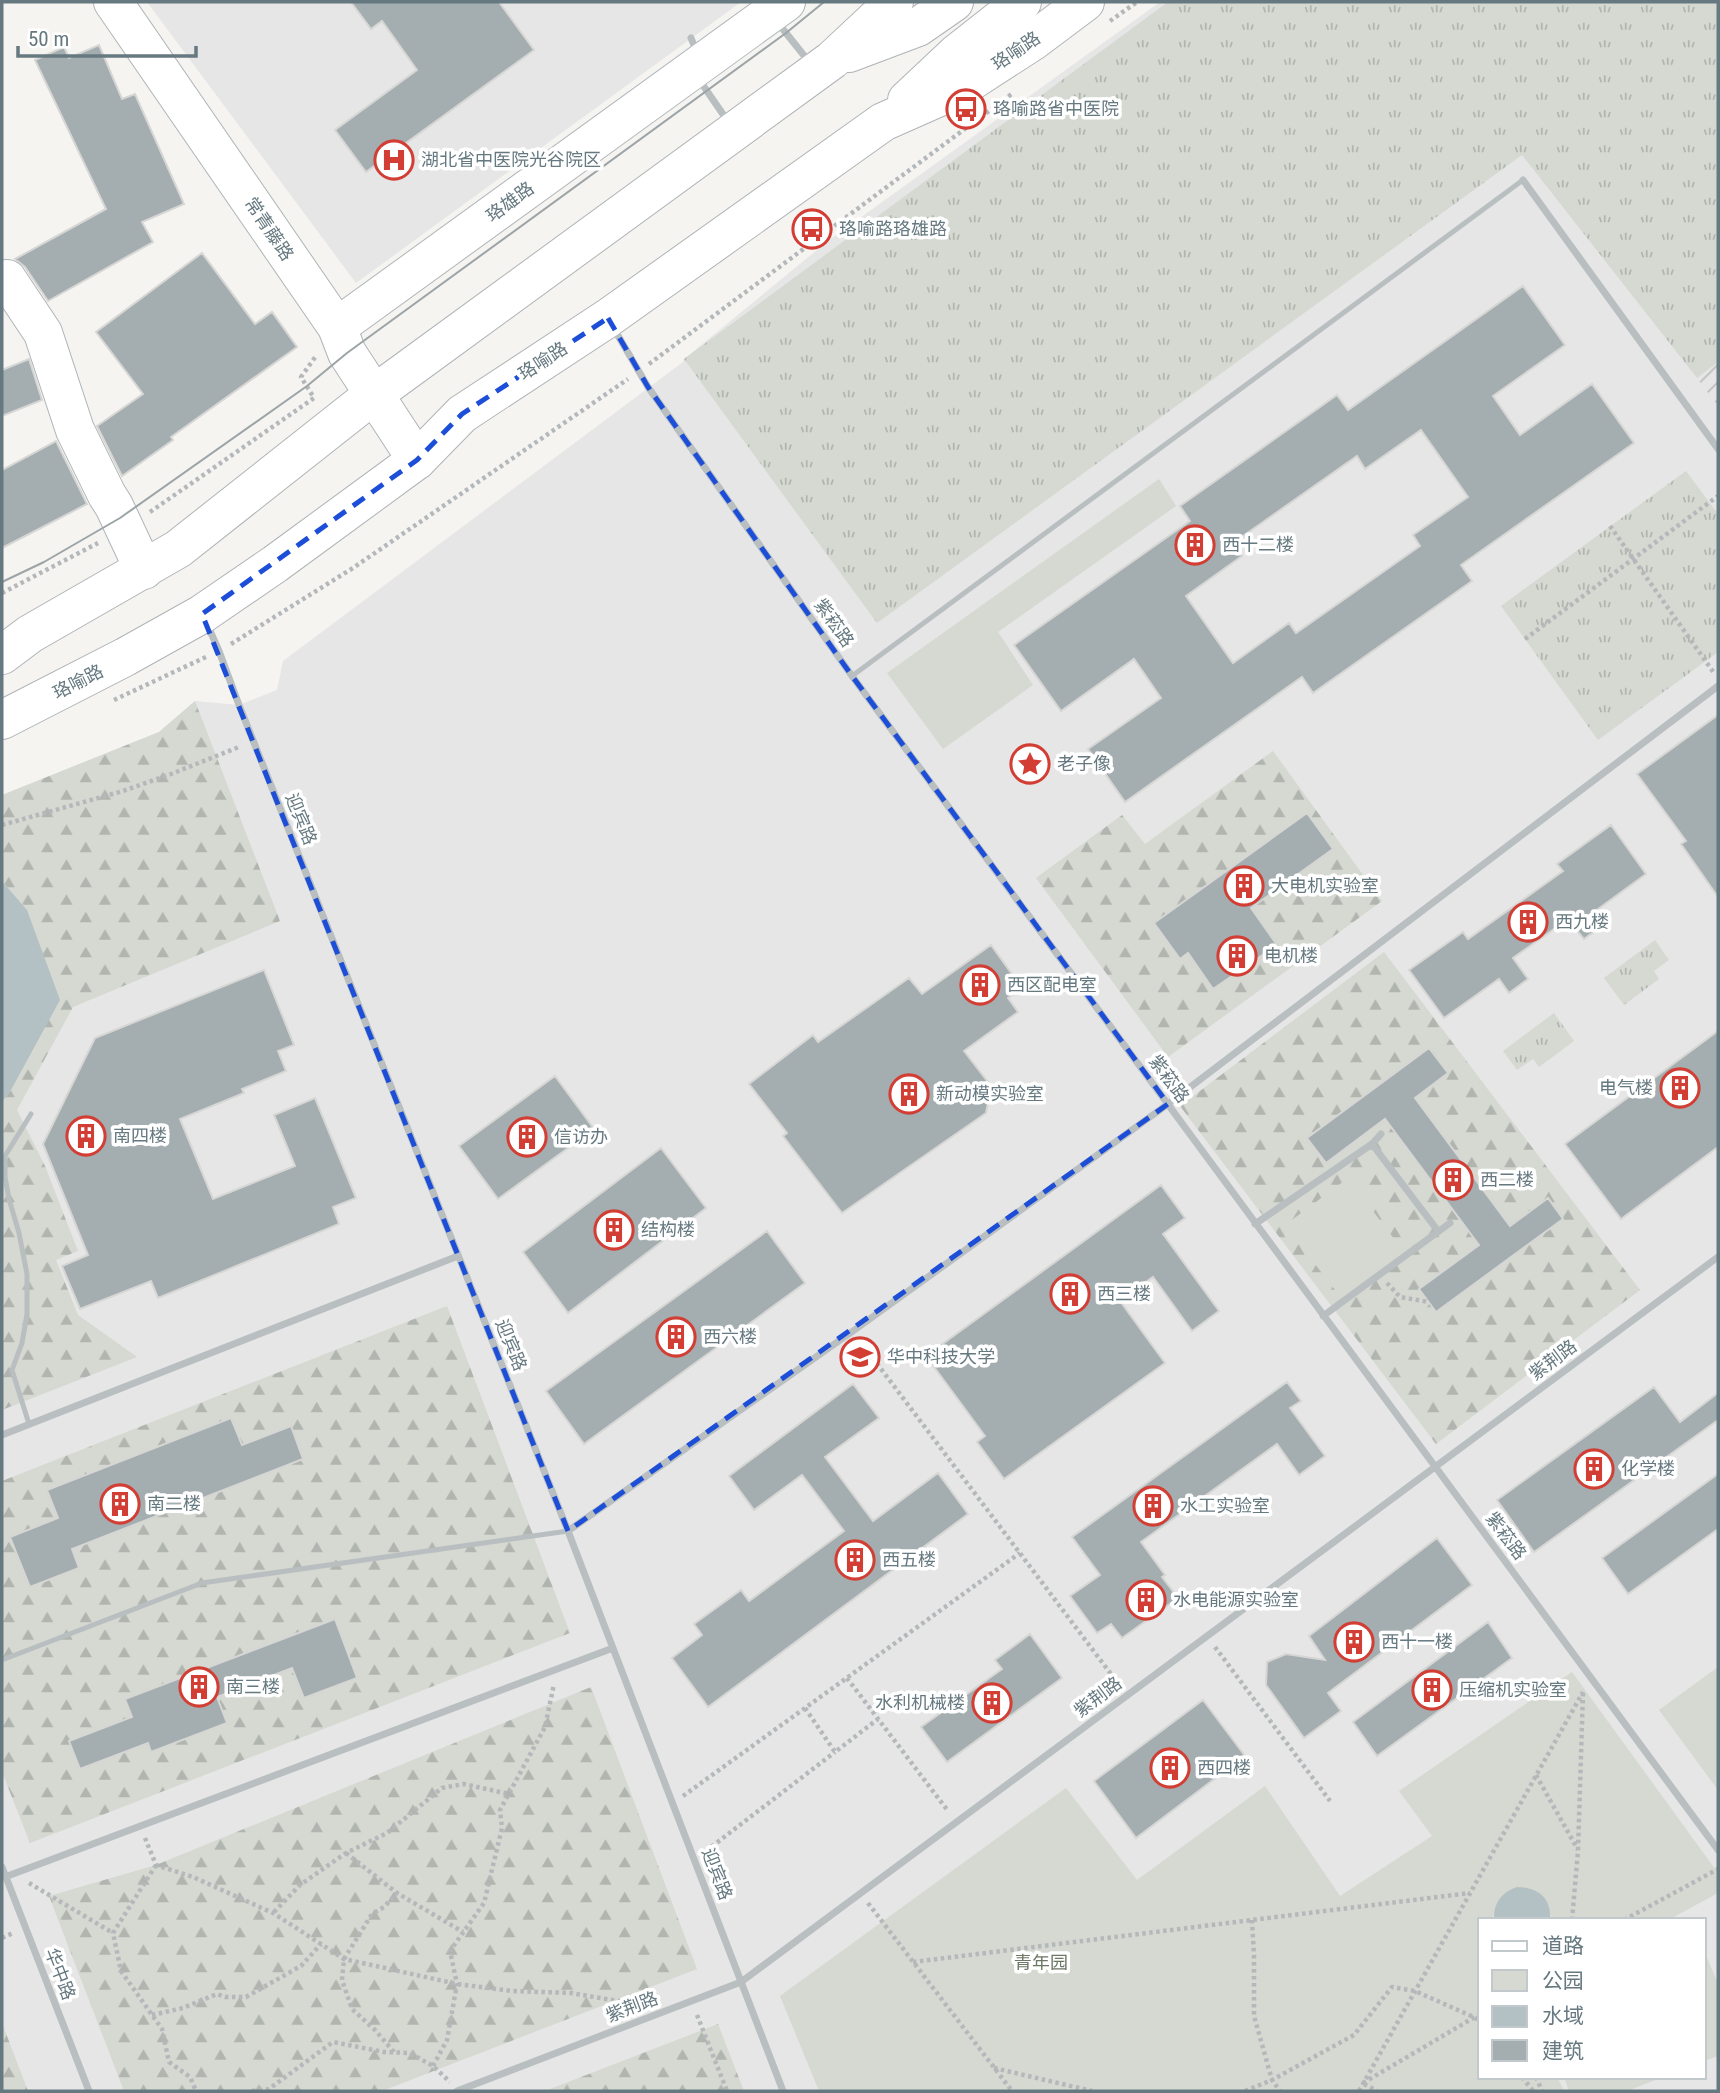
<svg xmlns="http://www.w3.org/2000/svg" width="1720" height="2093" font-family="'Roboto Condensed','Noto Sans SC',sans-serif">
  <defs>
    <pattern id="industrial-furrows" width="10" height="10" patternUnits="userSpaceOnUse" patternTransform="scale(1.75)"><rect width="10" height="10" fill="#e5e6e5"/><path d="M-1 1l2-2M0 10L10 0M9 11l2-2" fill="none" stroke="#bdbfbf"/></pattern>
    <pattern id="grass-tufts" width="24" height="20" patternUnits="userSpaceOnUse" patternTransform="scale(1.75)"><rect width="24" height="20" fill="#d5d9d1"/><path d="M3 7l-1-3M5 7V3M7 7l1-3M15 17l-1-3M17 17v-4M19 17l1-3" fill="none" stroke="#b1b5af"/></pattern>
    <pattern id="forest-firs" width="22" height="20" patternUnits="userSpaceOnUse" patternTransform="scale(1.75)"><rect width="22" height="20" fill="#d5d9d1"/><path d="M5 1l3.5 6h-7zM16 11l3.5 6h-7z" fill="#b1b5af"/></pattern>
  </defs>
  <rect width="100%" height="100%" fill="#f5f4f1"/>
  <path fill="#e5e6e5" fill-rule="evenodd" d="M147 2H741L356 283Z
    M1160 2H1718V2091H2V795L159 732 195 701 239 705 277 690 283 661 683 362 684 359 828 241ZM1480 1920H1704V2077H1480Z"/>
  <path fill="url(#industrial-furrows)" d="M1718 362V406L1697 378Z"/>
  <path fill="url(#grass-tufts)" d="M1168 2H1718V362L1697 378 1522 155 877 623 684 359Z
    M1686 471 1718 514V652L1598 740 1501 606Z
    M1655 940 1669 960 1654 971 1659 979 1624 1005 1604 978Z
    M1554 1013 1574 1041 1539 1067 1533 1059 1517 1070 1503 1051Z"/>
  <path fill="url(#forest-firs)" d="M195 701 280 921 73 1007 17 1110 45 1166 78 1251 56 1260 78 1315 137 1357 2 1410V1102L11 1090 27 910 2 881V795L159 732Z
    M1273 751 1382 901 1168 1057 1036 878 1122 815 1145 844Z
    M1384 952 1640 1290 1436 1444 1180 1106Z
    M447 1306 570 1633 30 1843 2 1772V1481Z
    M591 1687 697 1969 382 2091H124L49 1896 156 1865Z
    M2 2023 28 2091H2Z
    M718 2024 744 2091H545Z"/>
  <path fill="#d5d9d1" d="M1159 479 1176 506 998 632 1033 685 943 749 887 673Z
    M1348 1178 1401 1248 1338 1294 1285 1225Z
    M1718 1667V1790L1659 1710Z
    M1572 1672 1718 1873V1893L1668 1920H1550L1551 1915H1493L1494 1920H1480V2077H1557L1564 2091H819L780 1996 1066 1788 1137 1880 1265 1786 1340 1896 1432 1836 1399 1791Z
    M1704 1950 1718 1984V2056L1704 2061Z
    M1564 2077H1663L1627 2091H1569Z"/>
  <path fill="#b4c1c4" d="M2 881 27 910 60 1000 11 1090 2 1102Z
    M1517 1887C1538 1887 1552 1898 1550 1920H1494C1493 1903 1502 1892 1517 1887Z"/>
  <path fill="#a4adb0" stroke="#d6d6d4" stroke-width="2" fill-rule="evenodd" d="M351 2H499L534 50 366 172 335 130 417 70 382 21 371 29Z
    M99 45 122 99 135 94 184 204 142 222 153 242 48 301 25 267 15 259 106 209 35 60 64 47 69 58Z
    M202 253 255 324 272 312 297 347 171 437 173 440 122 476 97 426 143 394 96 332Z
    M1523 286 1565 345 1493 396 1520 435 1592 384 1634 443 1461 565 1472 581 1313 693 1302 677 1125 802 1088 749 1161 698 1134 659 1061 711 1014 645 1190 521 1180 506 1337 395 1348 410ZM1421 430 1468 497 1413 535 1420 546 1296 633 1289 623 1233 663 1186 596 1242 556 1233 543 1357 456 1365 469Z
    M29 359 42 400 2 416V370Z
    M56 441 87 504 2 548V470Z
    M1718 715V897L1681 844 1686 841 1637 774Z
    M1307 813 1333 849 1251 908 1277 945 1213 989 1188 953 1180 959 1154 923Z
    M1611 825 1646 874 1594 912 1603 925 1584 939 1568 919 1513 958 1528 979 1509 993 1499 979 1444 1018 1409 970 1463 932 1468 939 1563 871 1557 864Z
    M991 945 1022 988 1008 998 1018 1012 964 1051 991 1086 986 1113 842 1213 783 1136 787 1133 749 1084 813 1035 818 1042 909 978 922 994Z
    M264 970 294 1045 278 1051 286 1071 242 1089 244 1093 180 1119 213 1199 295 1166 274 1115 315 1098 356 1198 333 1207 339 1224 158 1298 151 1281 80 1309 62 1266 88 1255 43 1144 95 1038Z
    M1718 1031V1147L1621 1219 1565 1144Z
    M1429 1048 1448 1073 1415 1098 1510 1226 1548 1198 1563 1219 1436 1312 1419 1289 1479 1245 1385 1119 1326 1163 1307 1138Z
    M555 1076 594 1129 498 1199 459 1146Z
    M661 1148 706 1208 568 1313 523 1252Z
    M1161 1185 1185 1218 1163 1234 1219 1311 1192 1331 1153 1277 1120 1301 1165 1363 1004 1479 977 1442 985 1436 926 1356Z
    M767 1231 805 1283 584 1444 546 1391Z
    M1287 1382 1301 1401 1290 1408 1325 1456 1299 1475 1277 1444 1141 1542 1165 1575 1162 1577 1178 1598 1122 1638 1111 1624 1097 1633 1070 1596 1100 1575 1072 1537Z
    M853 1384 879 1418 825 1457 873 1521 938 1473 968 1514 708 1707 672 1658 702 1635 694 1624 741 1590 749 1601 844 1531 802 1475 754 1510 729 1476Z
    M1654 1387 1680 1422 1718 1393V1420L1534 1552 1497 1500Z
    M231 1418 242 1445 291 1426 303 1459 72 1549 79 1568 30 1587 10 1537 58 1518 47 1490Z
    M1718 1474V1529L1628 1594 1602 1558Z
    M1437 1538 1472 1585 1328 1693 1341 1711 1304 1738 1266 1685 1267 1662 1286 1654 1325 1660 1309 1636Z
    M335 1619 357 1678 304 1698 292 1668 217 1697 227 1723 151 1752 148 1743 80 1769 69 1741 132 1717 125 1699Z
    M1488 1622 1512 1658 1377 1756 1353 1722Z
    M1030 1634 1062 1678 947 1762 921 1727 1002 1669 995 1660Z
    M1203 1700 1245 1756 1136 1838 1094 1781Z"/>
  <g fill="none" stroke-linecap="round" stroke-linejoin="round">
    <g stroke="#aeb5b8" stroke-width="40">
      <path id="secondary" d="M113 2 337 327 347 353 417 460
        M2 281 7 279 43 333 75 430 107 495 114 506 144 570
        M337 327 786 2"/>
    </g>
    <g stroke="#afb4b6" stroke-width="40">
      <path id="highway" d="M849 53 918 27 954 2
        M907 100 956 54 1022 2
        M2 655 30 634 178 549 373 395 832 60 894 2
        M2 720 125 657 202 614 275 564 417 460 462 414 608 318 883 122 962 87 1033 41 1085 2"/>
    </g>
    <path stroke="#b4b8ba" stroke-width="4.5" stroke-dasharray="3.5 3.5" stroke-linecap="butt" d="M1110 21 1137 2
      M649 364 1013 93
      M150 512 314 398 301 377 316 356
      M1610 526 1714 673
      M2 593 98 543
      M1525 639 1718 496
      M231 644 353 568 628 379
      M114 700 208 656
      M2 825 123 791 171 774 239 747
      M1387 1283 1400 1297 1429 1302
      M860 1341 1120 1686
      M1215 1647 1330 1801
      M847 1678 948 1811
      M805 1708 835 1752 878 1719
      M1536 1775 1578 1850
      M683 1796 1020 1553
      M145 1838 156 1865 193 1877 273 1913 344 1959 457 1984 512 1991 571 1993 618 2001 644 2002
      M706 1851 835 1752
      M346 1853 397 1893 463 1932
      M156 1865 113 1933 121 1971 162 2029 169 2062 190 2077 196 2091
      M29 1883 113 1933
      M868 1903 1012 2091
      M274 1912 300 1885 346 1853 387 1833 442 1788 464 1784 509 1794
      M1252 1920 1254 1956V2016L1272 2080 1280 2091
      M1572 1920 1578 1851 1583 1692
      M1624 1920 1718 1869
      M2 1938 13 1933
      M913 1962 1470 1893
      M152 2015 183 2008 217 1994 225 1997H246L301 1966 321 1944
      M697 2015 727 2091
      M394 2052 375 2030 352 2009 342 1980 344 1959 372 1914 384 1907 397 1893
      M433 2066 447 2040 457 1984 450 1951 484 1903 502 1828 500 1810 545 1727 554 1684
      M994 2068 1092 2091
      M1522 2077 1533 2091
      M1536 2077 1542 2091
      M1363 2083 1480 2014
      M1364 2084 1377 2091
      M252 2091 269 2089 333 2042 384 2052 410 2053 433 2066 450 2082
      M1245 2091 1272 2080 1354 2035 1392 1987 1415 1991 1476 2018 1480 2023
      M1359 2091 1583 1692"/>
    <path stroke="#b9bfc1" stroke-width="5" d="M852 676 1523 180
      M29 1424 12 1370 22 1343 27 1314V1274L19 1233 9 1199 5 1177V1156L31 1114
      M2 1660 202 1583 568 1531"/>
    <path stroke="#b9bfc1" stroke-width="7" d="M778 23 810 63
      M691 38 696 50 695 54
      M698 78 729 123
      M1523 180 1718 449
      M613 327 648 387 852 676 1718 1850
      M207 624 219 651 239 705 568 1531 783 2091
      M1372 1144 1438 1231
      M1255 1224 1372 1144 1381 1134
      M1323 1316 1450 1223
      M2 1435 458 1256
      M568 1531 853 1331 1168 1104 1718 686
      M2 1867 89 2091
      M5 1877 613 1648
      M457 2091 741 1982 1718 1257"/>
    <use href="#secondary" stroke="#fff" stroke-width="38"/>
    <use href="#highway" stroke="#fff" stroke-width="38"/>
    <path stroke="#9ca4a7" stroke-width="2" d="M2 582 44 562 120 518 307 386 347 353 786 33 824 2"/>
  </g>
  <path fill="none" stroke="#1d4ed8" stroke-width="5" stroke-dasharray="14 9" stroke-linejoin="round" d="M608 318 648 387 852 676 1168 1104 568 1531 202 614 417 460 462 414Z"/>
  <defs>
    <g id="bus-ring" transform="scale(2.0125)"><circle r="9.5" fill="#fff" stroke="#d23d34" stroke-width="1.5"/><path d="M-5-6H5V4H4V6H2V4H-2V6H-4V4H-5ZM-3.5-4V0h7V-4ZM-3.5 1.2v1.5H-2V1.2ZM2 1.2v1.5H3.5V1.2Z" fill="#d23d34"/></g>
    <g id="hospital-ring" transform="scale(2.0125)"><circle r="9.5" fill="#fff" stroke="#d23d34" stroke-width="1.5"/><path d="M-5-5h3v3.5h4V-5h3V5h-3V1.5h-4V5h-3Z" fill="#d23d34"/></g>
    <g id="building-ring" transform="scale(2.0125)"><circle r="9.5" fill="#fff" stroke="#d23d34" stroke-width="1.5"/><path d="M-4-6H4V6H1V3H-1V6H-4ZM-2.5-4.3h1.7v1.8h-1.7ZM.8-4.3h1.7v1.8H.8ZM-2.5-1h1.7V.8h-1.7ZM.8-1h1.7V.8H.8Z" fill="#d23d34"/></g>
    <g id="sight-ring" transform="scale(2.0125)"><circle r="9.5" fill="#fff" stroke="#d23d34" stroke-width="1.5"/><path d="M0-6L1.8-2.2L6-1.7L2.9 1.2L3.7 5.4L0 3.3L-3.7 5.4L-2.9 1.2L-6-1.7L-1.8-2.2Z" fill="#d23d34"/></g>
    <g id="university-ring" transform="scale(2.0125)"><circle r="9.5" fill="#fff" stroke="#d23d34" stroke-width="1.5"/><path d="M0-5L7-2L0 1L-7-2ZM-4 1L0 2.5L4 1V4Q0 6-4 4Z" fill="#d23d34"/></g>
  </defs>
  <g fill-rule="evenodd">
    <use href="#bus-ring" x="966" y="109"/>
    <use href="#hospital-ring" x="394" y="160"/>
    <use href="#bus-ring" x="812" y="229"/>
    <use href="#building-ring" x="1195" y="545"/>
    <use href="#sight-ring" x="1030" y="764"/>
    <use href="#building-ring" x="1244" y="886"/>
    <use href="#building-ring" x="1528" y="922"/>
    <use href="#building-ring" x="1237" y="956"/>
    <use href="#building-ring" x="980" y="985"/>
    <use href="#building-ring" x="1680" y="1088"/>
    <use href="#building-ring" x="909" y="1094"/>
    <use href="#building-ring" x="86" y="1136"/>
    <use href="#building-ring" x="527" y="1137"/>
    <use href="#building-ring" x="1453" y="1180"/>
    <use href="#building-ring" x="614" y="1230"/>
    <use href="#building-ring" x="1070" y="1294"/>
    <use href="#building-ring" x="676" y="1337"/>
    <use href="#university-ring" x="860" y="1357"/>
    <use href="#building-ring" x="1594" y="1469"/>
    <use href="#building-ring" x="120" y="1504"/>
    <use href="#building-ring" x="1153" y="1506"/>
    <use href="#building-ring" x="855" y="1560"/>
    <use href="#building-ring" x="1146" y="1600"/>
    <use href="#building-ring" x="1354" y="1642"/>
    <use href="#building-ring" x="199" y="1687"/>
    <use href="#building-ring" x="1432" y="1690"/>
    <use href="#building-ring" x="992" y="1703"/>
    <use href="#building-ring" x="1170" y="1768"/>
  </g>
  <g text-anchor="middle" stroke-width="7" stroke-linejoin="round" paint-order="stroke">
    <g font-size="18" fill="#667980" stroke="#fff">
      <text transform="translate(1016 51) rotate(-34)" y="6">珞喻路</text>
      <text transform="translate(510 202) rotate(-36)" y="6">珞雄路</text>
      <text transform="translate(269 229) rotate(56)" y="6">常青藤路</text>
      <text transform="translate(543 361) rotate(-33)" y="6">珞喻路</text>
      <text transform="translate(834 623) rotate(55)" y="6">紫菘路</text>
      <text transform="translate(78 682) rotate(-27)" y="6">珞喻路</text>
      <text transform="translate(301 819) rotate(68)" y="6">迎宾路</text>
      <text transform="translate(1169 1079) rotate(54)" y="6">紫菘路</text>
      <text transform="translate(511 1345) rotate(68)" y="6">迎宾路</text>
      <text transform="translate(1553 1360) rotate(-37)" y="6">紫荆路</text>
      <text transform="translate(1506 1536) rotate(53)" y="6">紫菘路</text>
      <text transform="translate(1098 1697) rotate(-37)" y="6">紫荆路</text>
      <text transform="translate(717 1874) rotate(69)" y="6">迎宾路</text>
      <text transform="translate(60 1974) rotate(69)" y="6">华中路</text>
      <text transform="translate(632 2007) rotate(-21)" y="6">紫荆路</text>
    </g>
    <g font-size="18" fill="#667980" stroke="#fff" text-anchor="start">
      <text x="993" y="115">珞喻路省中医院</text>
      <text x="421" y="166">湖北省中医院光谷院区</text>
      <text x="839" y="235">珞喻路珞雄路</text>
      <text x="1222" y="551">西十二楼</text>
      <text x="1057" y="770">老子像</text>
      <text x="1271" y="892">大电机实验室</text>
      <text x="1555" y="928">西九楼</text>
      <text x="1264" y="962">电机楼</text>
      <text x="1007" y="991">西区配电室</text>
      <text x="1653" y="1094" text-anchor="end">电气楼</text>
      <text x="936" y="1100">新动模实验室</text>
      <text x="113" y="1142">南四楼</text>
      <text x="554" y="1143">信访办</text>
      <text x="1480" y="1186">西二楼</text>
      <text x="641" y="1236">结构楼</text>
      <text x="1097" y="1300">西三楼</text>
      <text x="703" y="1343">西六楼</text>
      <text x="887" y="1363">华中科技大学</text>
      <text x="1621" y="1475">化学楼</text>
      <text x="147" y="1510">南二楼</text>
      <text x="1180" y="1512">水工实验室</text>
      <text x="882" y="1566">西五楼</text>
      <text x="1173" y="1606">水电能源实验室</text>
      <text x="1381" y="1648">西十一楼</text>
      <text x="226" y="1693">南三楼</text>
      <text x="1459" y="1696">压缩机实验室</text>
      <text x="965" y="1709" text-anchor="end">水利机械楼</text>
      <text x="1197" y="1774">西四楼</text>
    </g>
    <g font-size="18" fill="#6c7765" stroke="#fff">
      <text x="1041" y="1969">青年园</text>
    </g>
  </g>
  <rect width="1720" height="2093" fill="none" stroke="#667980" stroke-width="7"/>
  <rect x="1478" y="1918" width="228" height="161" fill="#ffffff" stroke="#c2c9cc" stroke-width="2"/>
  <rect x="1492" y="1941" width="35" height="10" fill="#ffffff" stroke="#c2c9cc" stroke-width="2"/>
  <text x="1542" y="1953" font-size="21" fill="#667980">道路</text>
  <rect x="1492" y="1970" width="35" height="21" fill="#d5d9d1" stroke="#c2c9cc" stroke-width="2"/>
  <text x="1542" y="1988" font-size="21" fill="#667980">公园</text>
  <rect x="1492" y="2006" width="35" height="21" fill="#b4c1c4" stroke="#c2c9cc" stroke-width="2"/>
  <text x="1542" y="2023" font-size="21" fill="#667980">水域</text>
  <rect x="1492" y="2040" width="35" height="21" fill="#a4adb0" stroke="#c2c9cc" stroke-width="2"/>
  <text x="1542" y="2058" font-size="21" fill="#667980">建筑</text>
  <path d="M18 46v10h178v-10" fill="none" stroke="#667980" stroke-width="3.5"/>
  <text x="28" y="46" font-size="21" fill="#667980" stroke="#ffffff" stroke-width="5" paint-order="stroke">50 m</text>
</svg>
